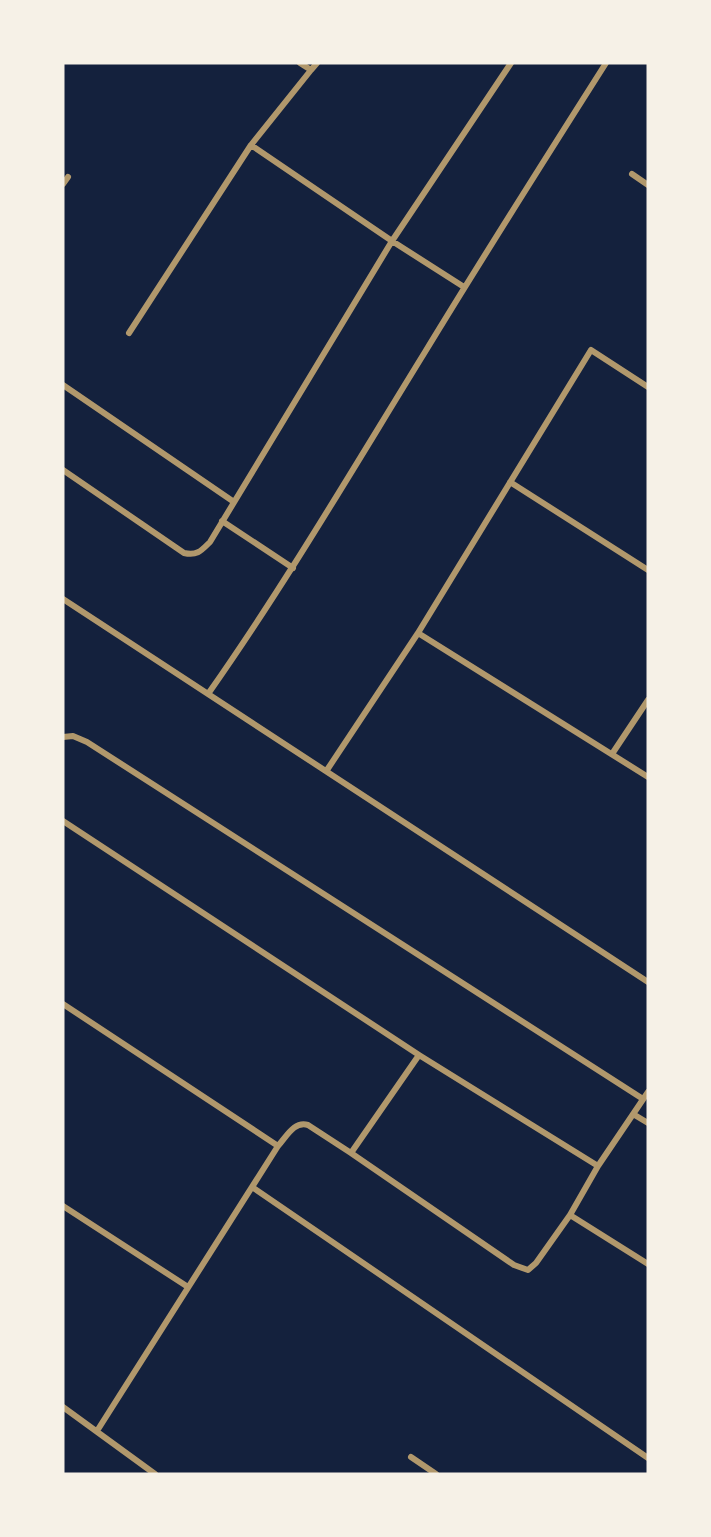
<svg xmlns="http://www.w3.org/2000/svg" width="711" height="1537" font-family="'Asap Condensed',sans-serif">
  <rect width="100%" height="100%" fill="#14213d"/>
  <g fill="none" stroke-linecap="round" stroke-linejoin="round">
    <path stroke="#b1986c" stroke-width="6" d="M300 63 311 70 317 63
      M251 145 311 70
      M632 174 648 185
      M63 184 68 177
      M129 333 251 145 392 241 464 287
      M63 385 234 502
      M648 387 591 350 418 633 648 777
      M63 470 184 553C197 556 201 551 210 542L392 241 511 63
      M510 482 648 570
      M222 521 293 568
      M63 599 648 982
      M208 694C286 583 354 467 425 352 484 255 545 159 606 63
      M63 737 73 736 87 742 643 1099
      M612 754 648 700
      M327 770 418 633
      M63 821 419 1055 598 1166 648 1092
      M63 1004 278 1146
      M633 1114 648 1123
      M351 1153 514 1265 528 1270 536 1263 570 1215 598 1166
      M252 1187 648 1458
      M63 1206 188 1287
      M570 1215 648 1264
      M63 1407 155 1474
      M97 1431 278 1146C287 1136 294 1121 308 1125L351 1153 419 1055
      M411 1457 436 1474"/>
  </g>
  <rect width="711" height="1537" fill="none" stroke="#f6f1e7" stroke-width="129"/>
</svg>
